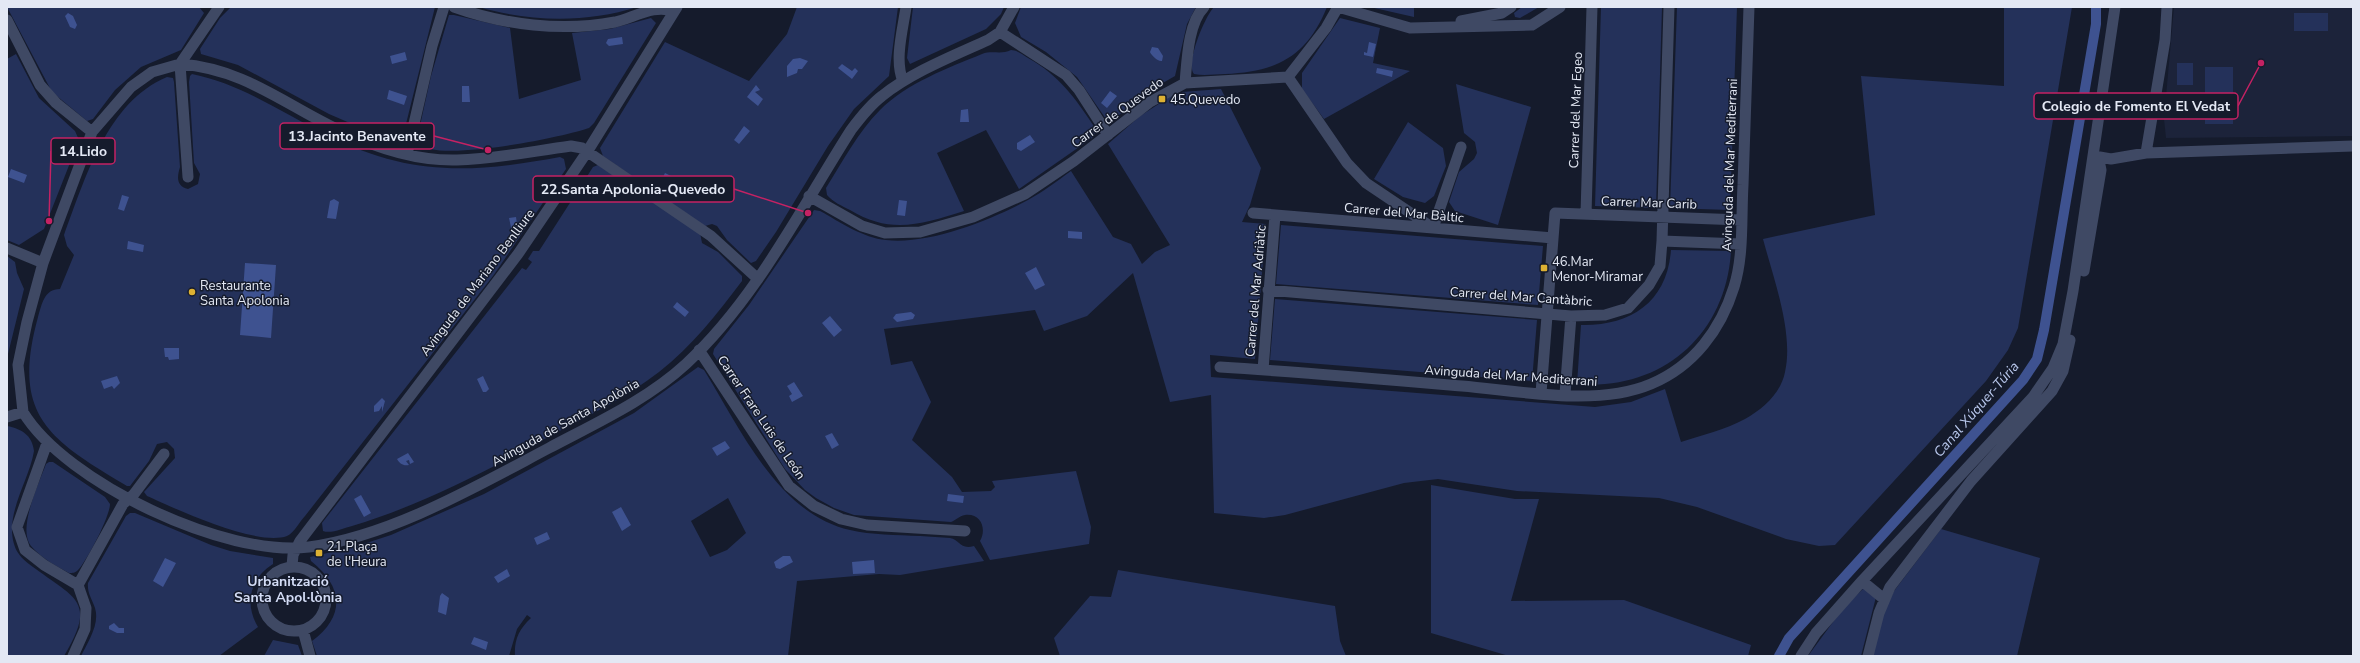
<svg xmlns="http://www.w3.org/2000/svg" width="2360" height="663" font-family="'Nunito Sans',sans-serif">
  <rect width="100%" height="100%" fill="#151b2c"/>
  <path fill="#1c233a" d="M2174 7H2353V136L2166 138 2164 119Z"/>
  <path fill="#24315a" fill-rule="evenodd" d="M7 7H199L204 13 181 50 141 67 115 90 93 119 87 121 52 92Z
    M231 7H435L403 136 398 141 373 133 329 114 238 65 201 54 200 49 220 18Z
    M479 7H637C587 23 530 22 479 7Z
    M797 7H898L889 76 854 109 828 146 776 232 756 261 751 263 727 240 717 226 712 224 705 226 603 156 600 148 665 42 749 81 787 34Z
    M913 7H1004L1001 14 986 29 910 64 907 58Z
    M1021 7H1196L1187 24 1175 76 1154 88 1111 121 1106 119 1077 77 1046 52 1021 37 1015 23Z
    M1214 7H1327C1307 57 1276 72 1225 74 1215 74 1204 76 1194 74 1185 64 1205 16 1214 7Z
    M1370 7H1414V17Z
    M1522 7H1539L1520 18 1515 17 1514 13Z
    M1601 7H1662L1656 208 1595 206Z
    M1677 7H1737L1730 210 1670 208Z
    M2004 7H2072L2018 328 2008 350 1986 381 1835 545 1819 546 1786 539 1697 507 1659 498 1517 491 1438 479 1404 483 1285 515 1264 518 1214 513 1211 395 1170 402 1133 273 1087 316 1044 331 1035 310 884 329 891 365 912 361 931 402 912 440 952 477 962 492 991 491 995 487 992 481 1076 471 1091 527 1089 544 990 560 980 541C987 529 981 513 965 515 959 516 956 520 951 522L854 515 834 508 816 498 805 490 785 469 713 354 714 349 749 305 814 210 820 211C840 222 863 238 886 240 929 245 991 220 1028 200 1043 192 1057 181 1071 171L1113 237 1131 244 1142 264 1155 252 1170 245 1108 144 1140 116 1176 93 1181 104 1187 101 1182 92 1221 89 1261 168 1250 205 1242 222 1266 224 1255 359 1210 355 1211 377 1595 407 1631 402 1665 389 1681 442C1702 435 1725 430 1745 419 1763 409 1781 393 1785 372 1794 333 1773 277 1763 239L1875 215 1861 76 2004 86Z
    M2294 13H2328V31H2294Z
    M449 15H454L510 28 519 99 581 80 572 33 610 29 651 18 656 23 594 123 589 128C564 137 434 164 418 143L417 139 431 76Z
    M1340 18 1380 28 1373 63 1410 71 1324 119 1302 89V73Z
    M1011 50C1017 50 1023 55 1028 58 1059 75 1076 99 1095 128L1096 132 1092 138 1019 189 986 130 937 153 964 211C922 224 891 235 850 210 842 206 833 202 827 195L826 188C843 161 858 132 880 110 907 83 948 68 982 54 992 50 1001 55 1011 50Z
    M16 54 39 98 75 131 79 140 44 229 19 245 7 240V59Z
    M2177 63H2193V85H2177Z
    M2205 67H2233V124H2205Z
    M192 74C242 84 282 113 327 135 410 177 472 173 560 157L564 159 566 169 493 276 305 516C300 521 294 533 287 536 257 547 176 509 147 496L144 492 175 458 174 449 167 442 157 444 149 461 130 486H127C48 439 11 415 38 317 42 304 44 289 60 289L74 255 67 246 64 235C85 179 107 102 167 77L173 78 174 82 180 167C177 177 176 186 188 189L198 184 200 174 194 163 189 82 190 76Z
    M1456 84 1531 107 1498 225 1455 211 1449 202 1459 172 1474 159 1477 153 1475 142 1464 133Z
    M1408 122 1443 148 1446 166 1434 196 1425 203 1403 197 1374 179Z
    M598 165 700 233 702 243 718 252 742 276V281C717 314 692 346 659 372 627 397 588 416 552 435 488 470 422 505 352 526 344 528 331 534 323 531L322 523 522 268 526 270 532 262 528 259 533 251H539L593 167Z
    M1281 225 1543 246 1538 305 1276 284Z
    M1671 250 1731 251C1726 335 1662 391 1577 384L1581 325C1631 326 1667 302 1671 250Z
    M7 256 15 262 17 273 24 289 8 354 7 400Z
    M1275 299 1537 320 1532 381 1270 360Z
    M698 367 704 370C740 428 778 514 850 530 872 535 896 535 920 536 930 537 940 537 950 538 960 540 960 550 974 546L984 561 900 575 879 574 797 581 788 656H515C514 640 519 629 531 618L527 615 517 629 509 656H317L312 641C346 616 343 586 311 561L310 557 354 547 391 535 484 494 634 413ZM728 498 746 533 727 550 710 557 691 521Z
    M7 426C22 429 32 435 34 451 29 481 5 513 14 544 17 555 25 561 33 567 76 599 97 601 64 656H7Z
    M49 462H53L105 497 110 504C110 516 87 561 78 570 75 573 73 573 69 573 56 566 41 558 31 546 17 529 39 483 46 464Z
    M1431 485 1515 499H1539L1511 601 1624 600 1751 645 1748 656H1509L1431 633Z
    M135 513 211 545 230 551 273 558V564C250 578 244 604 258 627L219 656H81C88 642 100 624 95 608 92 599 87 593 88 583L126 516 130 513Z
    M1941 529 2040 558 2017 656H1872L1881 618 1894 591Z
    M1118 570 1335 606 1340 641 1346 656H1060L1054 638 1090 596 1111 597Z
    M1865 587 1876 597 1861 656H1808L1844 607Z
    M273 640 298 645 302 656H264Z"/>
  <path fill="#3e5290" d="M68 13 73 16 77 25 75 29 70 27 65 16Z
    M622 37 623 44 609 46 606 43 608 39Z
    M1369 42 1376 44 1373 57 1364 55V52L1367 53Z
    M1152 47 1158 48 1163 56 1162 61C1158 62 1151 55 1150 52Z
    M405 52 407 60 392 64 390 56Z
    M800 58 808 61 802 69H798L797 73 787 77V66L793 59Z
    M842 64 852 71 855 68 858 71 852 79 838 68Z
    M1377 68 1393 71 1392 77 1376 73Z
    M756 85 760 90 755 92 763 99 758 106 747 97Z
    M462 86H469L470 102H462Z
    M389 90 407 96 404 105 387 99Z
    M1110 91 1117 96 1107 108 1101 103Z
    M968 109 969 122H960L961 110Z
    M744 126 750 131 739 144 734 140Z
    M1030 135 1035 142 1021 151 1017 149V143Z
    M11 169 27 175 24 183 8 177Z
    M665 173 673 177 665 189 659 185Z
    M122 195 129 197 124 211 118 209Z
    M334 199 339 202 336 219 327 218 330 201Z
    M899 200 907 201 905 216 897 215Z
    M516 217 518 231 512 232 509 218Z
    M1068 231 1082 232V239L1068 238Z
    M128 241 144 245 143 252 127 249Z
    M245 263 276 265 271 338 240 335Z
    M1036 267 1045 285 1035 290 1025 273Z
    M677 302 689 312 685 317 673 307Z
    M911 312 915 315 913 319 897 322 893 318 896 314Z
    M830 316 842 330 834 337 822 323Z
    M164 348H179V359L169 360 168 357H165Z
    M117 376 120 383 114 389 112 386 104 389 101 381Z
    M483 376 489 389 486 392H483L477 379Z
    M794 382 803 396 792 402 789 396 792 394 787 386Z
    M382 398 385 401 382 412V406L379 411 374 412V406Z
    M832 433 839 445 832 449 825 436Z
    M725 441 730 448 717 456 712 448Z
    M408 453 414 462 410 464 409 460 406 461 409 465C403 466 400 464 397 459Z
    M948 494 964 496 963 503 947 501Z
    M361 495 371 513 364 517 354 499Z
    M621 507 631 525 622 531 612 512Z
    M547 532 550 539 537 545 534 538Z
    M783 556H790L793 562 780 569 776 568 774 562Z
    M165 558 176 563 163 587 153 581Z
    M874 560 875 573 853 574 852 562Z
    M507 569 510 576 498 583 494 577Z
    M442 593 449 598 446 615 438 612 440 596Z
    M114 623 119 628H124V633H117L109 629V626Z
    M474 637 488 642 486 650 471 644Z"/>
  <g fill="none" stroke-linecap="round" stroke-linejoin="round">
    <path stroke="#3e5290" stroke-width="10" d="M1779 656 1789 638 2023 380 2037 359 2044 330 2096 24V7"/>
    <path stroke="#3f4964" stroke-width="11" d="M454 7C504 25 562 32 615 22 633 18 656 3 674 12
      M1338 7 1410 28 1532 25 1560 7
      M7 20 40 85 56 103 92 132
      M1461 21 1502 13 1511 7
      M1000 32 1066 75 1079 90 1108 135
      M180 64C246 69 286 106 343 132 377 148 419 161 457 160 496 159 533 151 571 146L582 148 711 236 758 279
      M180 64 188 177
      M1288 77 1326 28 1338 7
      M903 81C894 60 903 29 906 7
      M1185 83C1187 61 1188 23 1204 7
      M2146 153 2165 40 2167 7
      M407 154 432 46 444 7
      M2094 156 2111 159 2146 153 2353 146
      M809 196 862 226 885 233 920 232 973 217 1025 194 1074 161 1150 102 1185 83 1288 77 1347 163 1366 183 1433 228 1461 147
      M1253 213 1553 238
      M1586 214 1592 7
      M1662 241 1741 244
      M7 248 43 263
      M2084 271 2101 170 2099 160 2094 156
      M1268 290 1571 316 1605 315 1628 308 1649 285 1660 266 1662 241 1669 7
      M699 350 789 486 814 506 841 519 867 525 965 531
      M1220 367C1301 372 1381 379 1462 386 1520 391 1597 407 1651 384 1694 366 1721 329 1734 287 1744 255 1741 219 1743 185 1745 126 1747 66 1749 7
      M1263 370 1275 215
      M1541 393 1555 213 1741 220
      M1565 394 1571 316
      M23 412 18 365 27 322 43 263 92 132 131 87 152 72 180 64 219 7
      M7 417 23 412C66 483 227 558 309 547 391 536 477 486 549 448 596 423 647 400 686 364 756 299 800 210 851 130 860 118 870 105 882 96 912 72 953 56 988 40L1000 32 1014 7
      M47 443 17 527 25 550 44 565 78 585 86 608 85 629 73 656
      M292 566 293 555 300 541 518 254 587 152 677 7
      M262 599a32 32 0 1 1 64 0a32 32 0 1 1-64 0Z
      M1862 581 1884 599
      M78 585 123 504 134 494 164 454
      M303 630 310 656
      M1801 656 1816 633 1862 581 2033 397 2053 368 2063 344 2073 291 2115 7
      M1868 656 1879 613 1890 587 1971 481 2052 391 2063 371 2070 340"/>
  </g>
  <g fill="#ddb133" stroke="#151b2c" stroke-width="1.5">
    <rect x="1158" y="95" width="8" height="8" rx="2"/>
    <rect x="1540" y="264" width="8" height="8" rx="2"/>
    <circle cx="192" cy="292" r="4"/>
    <rect x="315" y="549" width="8" height="8" rx="2"/>
  </g>
  <g text-anchor="middle" stroke-width="3" stroke-linejoin="round" paint-order="stroke">
    <g font-size="13" fill="#e3e8f4" stroke="#151b2c" text-anchor="start">
      <text x="1170" y="104">45.Quevedo</text>
      <text x="1552" y="266">46.Mar<tspan x="1552" dy="15">Menor-Miramar</tspan></text>
      <text x="200" y="290">Restaurante<tspan x="200" dy="15">Santa Apolonia</tspan></text>
      <text x="327" y="551">21.Plaça<tspan x="327" dy="15">de l'Heura</tspan></text>
    </g>
    <g font-size="13" fill="#e3e8f4" stroke="#151b2c">
      <text transform="translate(1575 110) rotate(-88)" y="5">Carrer del Mar Egeo</text>
      <text transform="translate(1117 112) rotate(-36)" y="5">Carrer de Quevedo</text>
      <text transform="translate(1729 165) rotate(-88)" y="5">Avinguda del Mar Mediterrani</text>
      <text transform="translate(1649 202) rotate(2)" y="5">Carrer Mar Carib</text>
      <text transform="translate(1404 212) rotate(5)" y="5">Carrer del Mar Bàltic</text>
      <text transform="translate(477 282) rotate(-53)" y="5">Avinguda de Mariano Benlliure</text>
      <text transform="translate(1255 291) rotate(-85)" y="5">Carrer del Mar Adriàtic</text>
      <text transform="translate(1521 296) rotate(4)" y="5">Carrer del Mar Cantàbric</text>
      <text transform="translate(1511 375) rotate(4)" y="5">Avinguda del Mar Mediterrani</text>
      <text transform="translate(762 417) rotate(56)" y="5">Carrer Frare Luis de León</text>
      <text transform="translate(565 422) rotate(-29)" y="5">Avinguda de Santa Apolònia</text>
    </g>
    <g font-size="14" font-style="italic" fill="#bac9ee" stroke="#151b2c">
      <text transform="translate(1976 409) rotate(-49)" y="5">Canal Xúquer-Túria</text>
    </g>
    <g font-size="14" font-weight="bold" fill="#d3dcf5" stroke="#151b2c">
      <text x="288" y="586">Urbanització<tspan x="288" dy="16">Santa Apol·lònia</tspan></text>
    </g>
  </g>
  <path fill="none" stroke="#c42263" stroke-width="1.5" d="M2261 63L2238 106M488 150L434 136M49 221L51 151M808 213L734 189"/>
  <g fill="#c42263" stroke="#151b2c" stroke-width="1.5">
    <circle cx="2261" cy="63" r="4"/>
    <circle cx="488" cy="150" r="4"/>
    <circle cx="49" cy="221" r="4"/>
    <circle cx="808" cy="213" r="4"/>
  </g>
  <g fill="#151b2c" stroke="#c42263" stroke-width="1.5">
    <rect x="2034" y="93" width="204" height="26" rx="4"/>
    <rect x="280" y="123" width="154" height="26" rx="4"/>
    <rect x="51" y="138" width="64" height="26" rx="4"/>
    <rect x="533" y="176" width="201" height="26" rx="4"/>
  </g>
  <g font-size="14" text-anchor="middle" font-weight="bold" fill="#e3e8f4">
    <text x="2136" y="111">Colegio de Fomento El Vedat</text>
    <text x="357" y="141">13.Jacinto Benavente</text>
    <text x="83" y="156">14.Lido</text>
    <text x="633" y="194">22.Santa Apolonia-Quevedo</text>
  </g>
  <rect width="2360" height="663" fill="none" stroke="#e3e8f4" stroke-width="16"/>
</svg>
